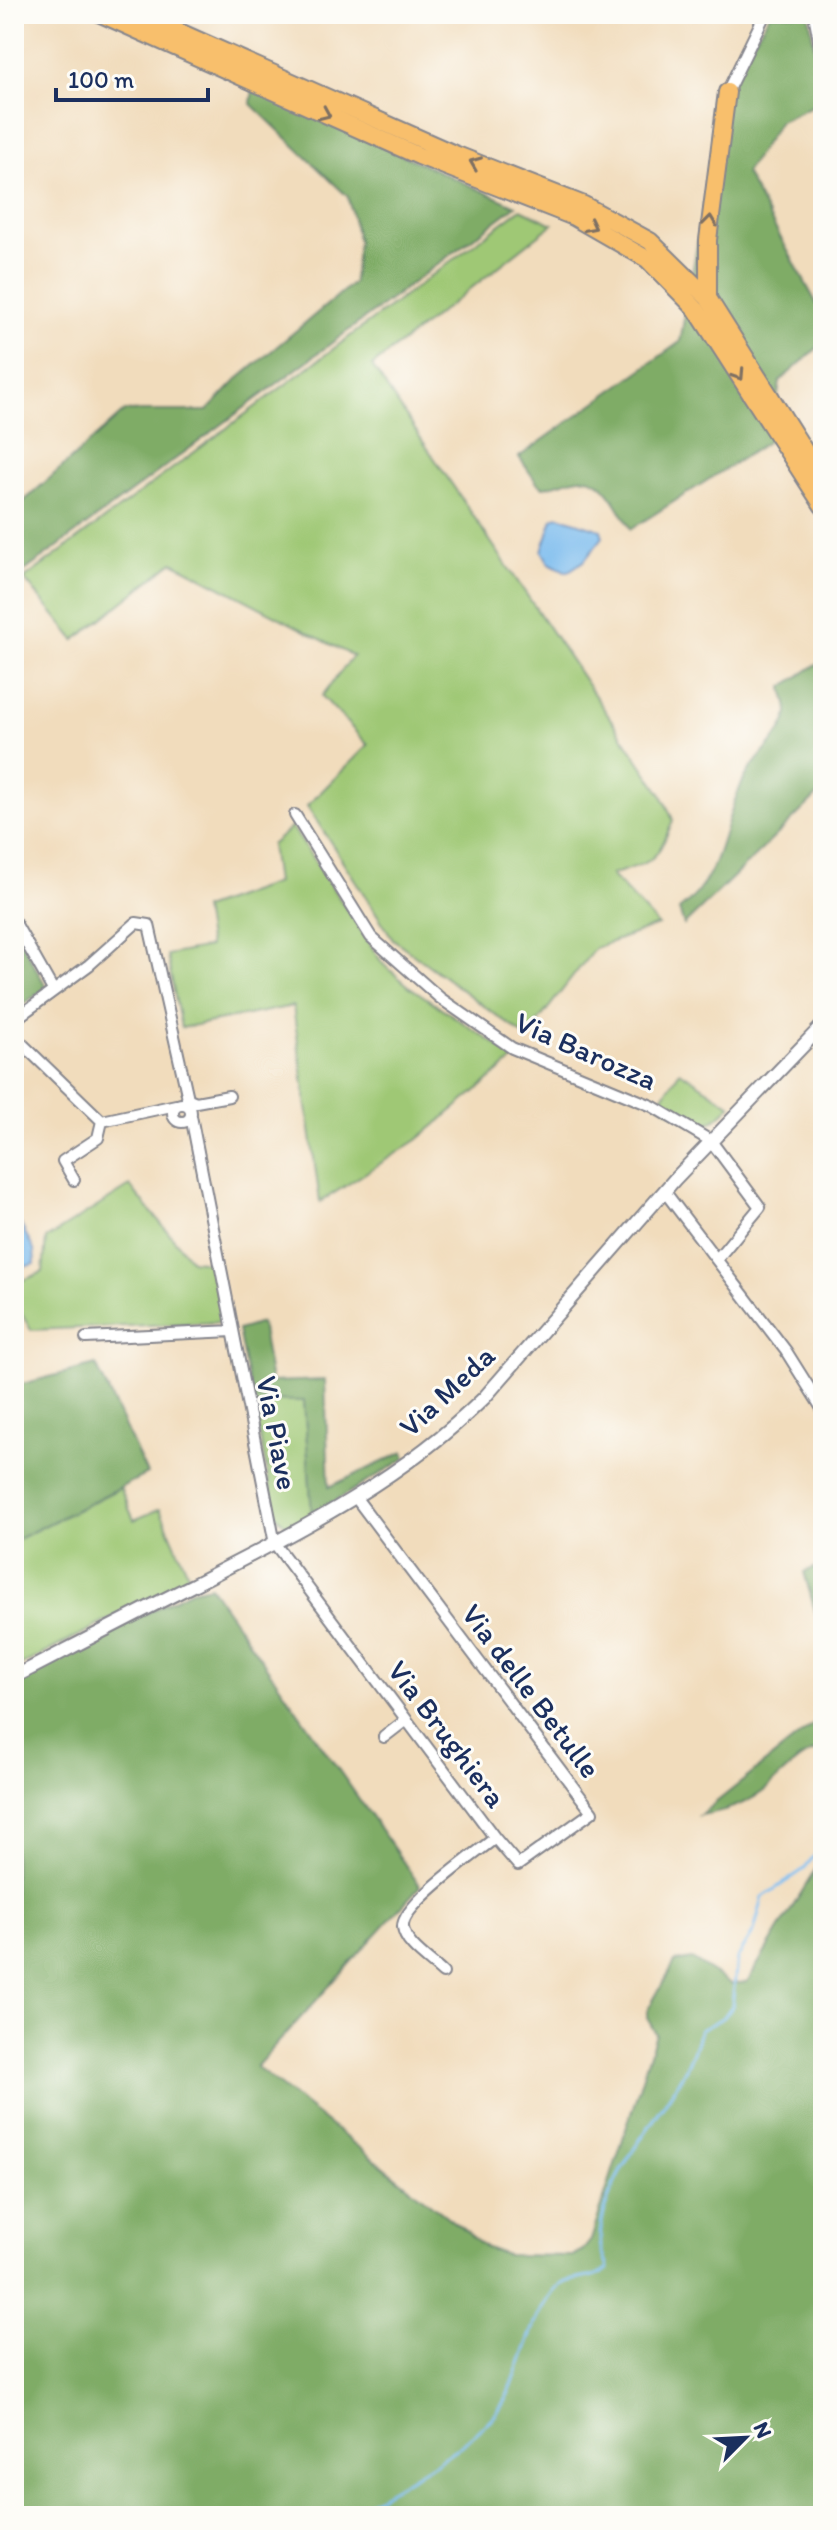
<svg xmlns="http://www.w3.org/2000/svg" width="837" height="2530" font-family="Itim,sans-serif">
  <rect width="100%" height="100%" fill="#fdfcf7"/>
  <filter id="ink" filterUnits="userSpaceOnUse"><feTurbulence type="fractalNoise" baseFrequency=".0125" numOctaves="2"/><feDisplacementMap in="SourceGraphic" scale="16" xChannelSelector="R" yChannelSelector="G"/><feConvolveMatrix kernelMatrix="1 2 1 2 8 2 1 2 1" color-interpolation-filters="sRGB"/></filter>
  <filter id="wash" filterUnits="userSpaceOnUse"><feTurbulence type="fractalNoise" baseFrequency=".006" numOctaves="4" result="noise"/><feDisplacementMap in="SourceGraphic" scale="32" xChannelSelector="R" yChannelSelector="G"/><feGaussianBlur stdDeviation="1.8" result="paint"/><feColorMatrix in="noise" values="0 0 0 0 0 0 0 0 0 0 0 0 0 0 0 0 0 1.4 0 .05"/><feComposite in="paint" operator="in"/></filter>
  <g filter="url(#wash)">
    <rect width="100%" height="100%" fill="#f1dcbc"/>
    <path fill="#9fc875" stroke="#5d7c6a" stroke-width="2" d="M521 209 553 224 372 366 662 795 673 820C655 864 655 860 611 875L658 925 595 948 526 1037 393 939 307 806 368 745 322 696 353 656 173 562 75 640 24 579Z
      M292 827 383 964 410 987 516 1058 417 1140 320 1202 293 1006 181 1028 167 955 209 947 203 909 276 883 271 845Z
      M680 1071 731 1105C700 1139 694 1123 658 1104Z
      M130 1186 191 1260 211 1262 223 1322 31 1330 14 1301V1284L43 1272 46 1239Z
      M252 1400H304L312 1515 287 1526 276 1515Z
      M120 1488 134 1520 160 1509 190 1578 14 1669V1541Z"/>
    <path fill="#7fac66" stroke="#4d6e62" stroke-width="2" d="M770 14H809L823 101 780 121 745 173 823 315V343L780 381 772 439 631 529C622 514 607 480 587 478 573 476 557 486 543 487L537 483 519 457 680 342 725 86Z
      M253 88 516 206 14 579V510L125 411H207L238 379 353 283 358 242 348 197 251 104Z
      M823 660V790L684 925 679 910C726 875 720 820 747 774 758 755 785 735 788 712 788 705 784 694 783 687Z
      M14 929 47 988 14 1010Z
      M261 1323 271 1382 325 1380 329 1487 404 1452 406 1458 312 1515 304 1401 252 1400 238 1330Z
      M96 1365 147 1474 14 1541V1386Z
      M823 1564V1639L804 1572Z
      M210 1586 420 1886 256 2067 487 2248 507 2255 572 2256 583 2250 591 2240 656 2034 647 2018V2011L675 1962 692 1959 731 1984 747 1982 823 1857V2516H14V1682L191 1590Z
      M823 1688V1750C799 1751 780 1780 761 1793 742 1806 723 1812 700 1815L818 1721Z"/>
    <path fill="#7abbee" stroke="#4a75a6" stroke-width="2" d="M558 516 601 530 603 537 584 561 567 572 549 563 542 551 553 519Z
      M14 1212 34 1250 35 1264 14 1269Z"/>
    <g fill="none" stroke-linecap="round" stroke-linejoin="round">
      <path stroke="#7abbee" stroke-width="3" d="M344 2516C388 2490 484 2443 506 2398 523 2364 530 2322 553 2292 568 2273 591 2283 608 2269 606 2259 600 2250 600 2240 602 2161 683 2105 700 2030L724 2017 732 2006 737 1959 754 1931 763 1897 803 1870 823 1845"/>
    </g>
  </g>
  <g filter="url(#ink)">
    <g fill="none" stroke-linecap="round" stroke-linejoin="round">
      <g stroke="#86868d" stroke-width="14">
        <path id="minor" d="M814 14 823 61
          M727 92 765 14
          M295 815 371 937 440 998 512 1048 652 1106 711 1141 760 1207 717 1259
          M14 921 53 990
          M14 1020 89 965 136 923 149 925 190 1107
          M14 1036 102 1121 176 1105
          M187 1098 196 1102 229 1096
          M173 1113a9 9 0 1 1 18 0a9 9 0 1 1-18 0Z
          M191 1116 275 1544 495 1838C477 1853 401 1905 403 1927 404 1945 431 1961 443 1973
          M74 1180 63 1161 98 1138 102 1121
          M665 1192 786 1351 823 1410
          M86 1338 233 1331
          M356 1498 592 1812 518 1865 495 1838
          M384 1737 406 1720"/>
      </g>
      <g stroke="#86868d" stroke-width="16">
        <path id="tertiary" d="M14 1677C74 1646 133 1615 193 1585 296 1532 400 1481 484 1398L675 1179 823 1025"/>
      </g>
      <g stroke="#86868d" stroke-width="20">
        <path id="primary" d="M101 14 419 156 574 217 647 259 696 309 823 506
          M139 14 452 153 584 205 650 241 708 298 823 480
          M708 298V240L727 92"/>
      </g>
      <use href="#minor" stroke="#fff" stroke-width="10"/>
      <use href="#tertiary" stroke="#fff" stroke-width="12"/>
      <use href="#primary" stroke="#f8bf6c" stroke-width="16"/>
    </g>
    <defs><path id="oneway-chevron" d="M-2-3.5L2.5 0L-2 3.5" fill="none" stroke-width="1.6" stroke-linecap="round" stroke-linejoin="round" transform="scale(2)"/></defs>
    <g stroke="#7e7064">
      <use href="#oneway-chevron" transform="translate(325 114) rotate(24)"/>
      <use href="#oneway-chevron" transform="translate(475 163) rotate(-158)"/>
      <use href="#oneway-chevron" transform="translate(710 221) rotate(-83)"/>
      <use href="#oneway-chevron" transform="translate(591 226) rotate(27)"/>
      <use href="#oneway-chevron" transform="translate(739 375) rotate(57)"/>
    </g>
  </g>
  <g text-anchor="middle" stroke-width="6" stroke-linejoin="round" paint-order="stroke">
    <g font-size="30" fill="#1b2f5e" stroke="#fdfcf7">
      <text transform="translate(586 1051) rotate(24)" y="10">Via Barozza</text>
      <text transform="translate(447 1391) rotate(-43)" y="10">Via Meda</text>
      <text transform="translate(277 1433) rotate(79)" y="10">Via Piave</text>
      <text transform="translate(531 1691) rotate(53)" y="10">Via delle Betulle</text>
      <text transform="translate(447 1734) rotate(53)" y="10">Via Brughiera</text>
    </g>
  </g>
  <rect width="837" height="2530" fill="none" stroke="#fdfcf7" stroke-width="48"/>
  <g transform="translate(745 2438) rotate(66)" stroke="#fdfcf7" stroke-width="6" paint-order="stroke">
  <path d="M0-6L14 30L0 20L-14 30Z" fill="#1b2f5e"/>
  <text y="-12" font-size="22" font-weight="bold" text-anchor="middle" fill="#1b2f5e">N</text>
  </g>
  <path d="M56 88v12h152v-12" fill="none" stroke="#1b2f5e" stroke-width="4"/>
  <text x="68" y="88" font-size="24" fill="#1b2f5e" stroke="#fdfcf7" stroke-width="6" paint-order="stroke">100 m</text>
</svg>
